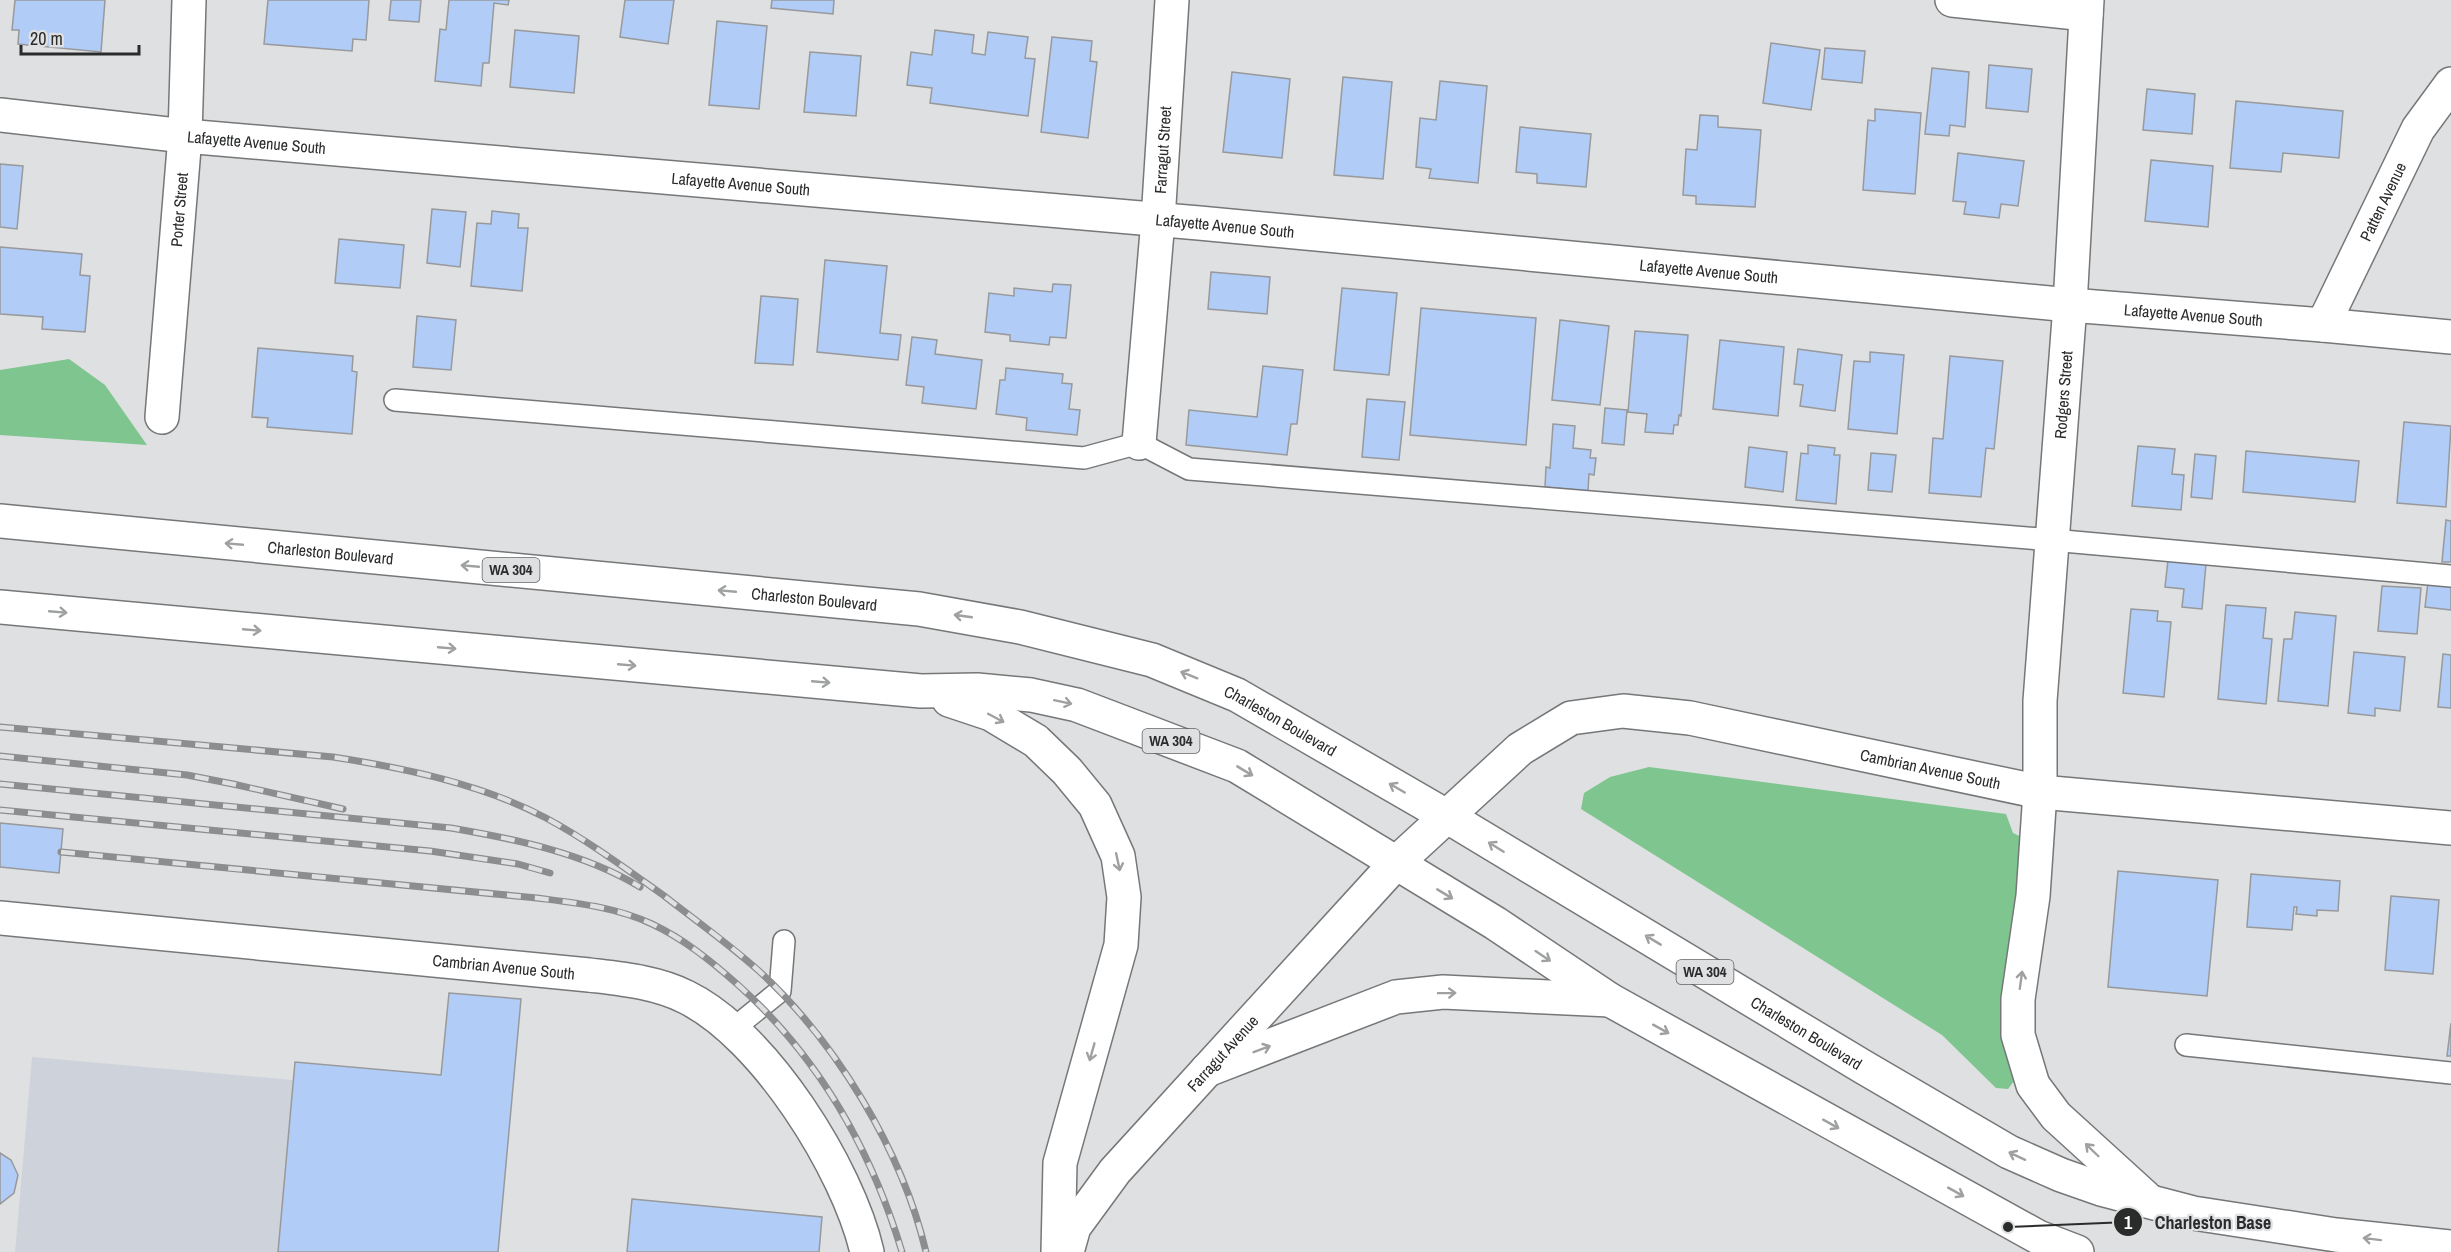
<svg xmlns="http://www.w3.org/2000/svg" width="2451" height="1252" font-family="'Archivo Narrow',sans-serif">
  <rect width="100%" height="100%" fill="#dfe0e2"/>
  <path fill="#ced3db" d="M32 1057 293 1080 278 1252H15Z"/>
  <path fill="#7fc58f" d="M69 359 105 385 147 445 0 435V370Z
    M1649 767 2006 814 2013 833 2026 839 2017 1077 2008 1089 1996 1088 1942 1035 1581 809 1584 793 1610 777Z"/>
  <path fill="#b1ccf7" stroke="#98999b" stroke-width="1.5" d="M15 0H105L101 52 18 44 19 30H12Z
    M268 0H369L366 40 353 39 352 51 264 44Z
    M391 0H421L419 22 389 20Z
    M449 0H509L508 5 494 3 489 63H483L481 86 435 81 440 29 446 30Z
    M625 0H674L668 44 620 37Z
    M772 0H834L833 14 771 8Z
    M717 21 767 26 759 109 709 105Z
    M515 30 579 36 574 93 510 87Z
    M935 30 974 35 972 53 985 55 988 32 1028 37 1025 58 1035 59 1028 116 930 103 932 88 907 85 911 52 932 55Z
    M1052 37 1092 41 1090 61 1097 62 1088 138 1041 132Z
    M1771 43 1820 50 1811 110 1763 103Z
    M1825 48 1865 51 1862 83 1822 79Z
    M810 52 861 56 856 116 804 112Z
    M1989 65 2032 69 2028 112 1986 108Z
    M1932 68 1969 72 1965 127 1950 125 1949 136 1925 134Z
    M1232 72 1290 79 1282 158 1223 152Z
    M1343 77 1392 82 1383 179 1334 175Z
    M1440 81 1487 86 1478 183 1429 178 1431 169 1416 167 1420 118 1436 120Z
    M2147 89 2195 94 2192 134 2143 130Z
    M2236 101 2343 111 2339 158 2283 153 2281 172 2230 168Z
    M1875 109 1921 113 1915 194 1863 190 1868 120 1875 121Z
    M1700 115 1718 116V127L1761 130 1755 207 1696 204V196L1683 195 1686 149 1697 150Z
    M1520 127 1591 134 1586 187 1537 183V174L1516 172Z
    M1958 153 2024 161 2018 206 2001 204 1999 218 1964 214 1966 202 1953 201Z
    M2151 160 2213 166 2208 227 2145 221Z
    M0 164 23 166 17 229 0 227Z
    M432 209 466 212 460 267 427 263Z
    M492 211 519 214 518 228H528L522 291 471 286 477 223 491 224Z
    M339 239 404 245 400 288 335 283Z
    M0 247 82 254 80 275 90 276 85 332 42 329 43 317 0 314Z
    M825 260 887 266 880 333 901 335 898 360 817 352Z
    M1211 272 1270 277 1267 314 1208 309Z
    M1053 284 1071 285 1066 338 1050 337 1049 345 1010 341V335L985 332 989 293 1014 296V288L1052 292Z
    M1342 288 1397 293 1389 375 1334 370Z
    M761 296 798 299 793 365 755 363Z
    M1421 308 1536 318 1526 445 1410 435Z
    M417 316 456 320 451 370 413 367Z
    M1560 320 1609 326 1600 405 1552 400Z
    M1635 331 1688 335 1681 416 1679 415 1678 425H1674L1673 434 1645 432 1647 414 1628 412Z
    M912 337 937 340 935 354 982 360 976 409 922 403 924 387 906 385Z
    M1720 340 1784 347 1778 416 1713 409Z
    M258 348 353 356 352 371 357 372 352 434 267 427 268 418 252 417Z
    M1798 349 1842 355 1835 411 1800 406 1803 385 1794 384Z
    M1870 352 1904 355 1897 434 1848 429 1854 361 1870 362Z
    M1950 356 2003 361 1994 449 1986 448 1981 497 1929 493 1933 438 1943 439Z
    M1263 366 1303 370 1297 424H1291L1287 455 1186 445 1189 410 1257 417Z
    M1006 368 1063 374 1062 383 1072 384 1069 409 1080 410 1077 435 1026 430 1027 418 996 414 1000 380H1005Z
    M1367 399 1405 402 1399 460 1362 457Z
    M1605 408 1627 410 1624 445 1602 443Z
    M2404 422 2451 426 2446 507 2397 503Z
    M1553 424 1575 426 1573 448 1591 450 1590 458H1596L1594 475 1589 474 1588 491 1545 487 1546 467 1550 468Z
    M1808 445 1835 448 1834 455H1840L1836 504 1796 500 1801 453 1808 454Z
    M2138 446 2175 449 2172 474 2184 475 2181 510 2132 506Z
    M1749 447 1787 452 1783 492 1745 487Z
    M2246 451 2359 461 2355 502 2243 492Z
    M1871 453 1896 455 1892 492 1868 490Z
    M2195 454 2216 456 2212 499 2191 497Z
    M2446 520 2451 521V562H2442Z
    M2168 560 2206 564 2202 609 2182 607 2184 589 2165 587Z
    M2428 582 2451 584V610L2425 607Z
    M2382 586 2421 588 2417 634 2378 631Z
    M2226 605 2266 608 2263 638 2272 639 2266 704 2218 699Z
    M2131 609 2158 611 2157 621 2171 622 2164 697 2123 693Z
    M2295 612 2336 616 2328 706 2278 701 2284 639H2292Z
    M2354 652 2405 657 2400 711 2375 708V716L2348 713Z
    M2443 654 2451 655V708L2438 707Z
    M0 823 63 829 59 873 0 867Z
    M2118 871 2218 880 2207 996 2108 987Z
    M2251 874 2340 881 2338 911 2317 910V916L2296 914 2297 907H2294L2292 930 2247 927Z
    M2391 896 2439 900 2433 974 2385 970Z
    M449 993 521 999 498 1252H278L295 1062 441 1075Z
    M2451 1023V1056H2447Z
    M0 1153 11 1160 18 1175 14 1193 0 1204Z
    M632 1199 822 1217 819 1252H627Z"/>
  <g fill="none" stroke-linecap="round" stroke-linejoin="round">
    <g stroke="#757778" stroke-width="24">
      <path id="service" d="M395 400 1084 458 1139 443 1189 469 2052 540 2451 576
        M733 1029 780 991 784 941
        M2186 1045 2451 1073"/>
    </g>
    <g stroke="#757778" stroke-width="36">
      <g id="minor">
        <path d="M1952 0 2086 14"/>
        <path d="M2070 305 2087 0"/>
        <path id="s1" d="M162 417 185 136 189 0"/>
        <path id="s2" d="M1139 443 1158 220 1172 0"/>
        <path d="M2040 792 2451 828"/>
        <path id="s3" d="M0 918 589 975C622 979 656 982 686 997 764 1035 848 1169 867 1252"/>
      </g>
    </g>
    <g stroke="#757778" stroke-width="36">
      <g id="tertiary">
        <path id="s4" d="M0 115 185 136 1199 223 2070 305"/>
        <path d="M2323 325 2451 337"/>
        <path id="s5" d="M1067 1252 1074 1227 1115 1171 1395 864 1520 749 1571 718 1623 711 1690 718 2040 792"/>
      </g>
    </g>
    <g stroke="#757778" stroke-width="36">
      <g id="secondary">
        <path id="s6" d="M2040 792V701L2070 305 2323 325 2418 129 2451 84"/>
      </g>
    </g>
    <g stroke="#757778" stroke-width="36">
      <g id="trunk">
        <path id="s7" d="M0 521 919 609 1020 627 1152 660 1237 695 1448 817 1865 1068 2009 1152 2061 1175 2101 1189 2193 1213 2336 1235 2451 1247"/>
        <path d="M0 607 921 691 977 690 1031 695 1077 705 1237 766 1495 923 1610 1000 2038 1237 2077 1252"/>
        <path d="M949 700 991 714 1036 741 1067 771 1095 805 1118 856 1124 897 1121 945 1060 1163 1058 1252"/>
        <path d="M2040 792 2033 896 2018 999V1035L2033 1085 2056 1116 2145 1197"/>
        <path d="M1207 1070 1396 997 1443 992 1610 1000"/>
      </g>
    </g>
    <use href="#service" stroke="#fff" stroke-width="21"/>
    <use href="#minor" stroke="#fff" stroke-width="33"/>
    <use href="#tertiary" stroke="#fff" stroke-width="33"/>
    <use href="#secondary" stroke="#fff" stroke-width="33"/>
    <use href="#trunk" stroke="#fff" stroke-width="33"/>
    <g stroke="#8c8d8e" stroke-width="7">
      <path id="rail" d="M0 727 333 757C404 768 482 784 546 818 587 840 625 868 663 895 695 920 729 944 759 971 836 1042 902 1150 926 1252
        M0 756 187 775 233 784 343 809
        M0 784 451 828C515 839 584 853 640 887
        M0 810 430 851 518 864 550 873
        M61 852 537 898C576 903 616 907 652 924 684 939 711 961 737 984 818 1056 871 1149 902 1252"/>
    </g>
    <use href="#rail" stroke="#dfe0e2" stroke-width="4.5" stroke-dasharray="14" stroke-linecap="butt"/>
  </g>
  <defs><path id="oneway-shaft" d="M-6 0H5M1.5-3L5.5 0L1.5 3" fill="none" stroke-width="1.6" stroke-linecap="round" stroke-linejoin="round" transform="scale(1.5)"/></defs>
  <g stroke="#9fa0a0">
    <use href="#oneway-shaft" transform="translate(234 544) rotate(-175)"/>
    <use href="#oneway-shaft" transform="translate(470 566) rotate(-175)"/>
    <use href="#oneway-shaft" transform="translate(727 591) rotate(-175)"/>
    <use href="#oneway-shaft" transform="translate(58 612) rotate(5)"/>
    <use href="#oneway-shaft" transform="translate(963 616) rotate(-172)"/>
    <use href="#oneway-shaft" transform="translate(252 630) rotate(5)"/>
    <use href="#oneway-shaft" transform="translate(447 648) rotate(5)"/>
    <use href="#oneway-shaft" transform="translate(627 665) rotate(5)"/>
    <use href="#oneway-shaft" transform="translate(1189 675) rotate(-158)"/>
    <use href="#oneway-shaft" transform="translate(821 682) rotate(5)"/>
    <use href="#oneway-shaft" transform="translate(1063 702) rotate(12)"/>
    <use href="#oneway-shaft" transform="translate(996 718) rotate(28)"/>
    <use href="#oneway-shaft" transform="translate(1245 771) rotate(31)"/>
    <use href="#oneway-shaft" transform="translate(1397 788) rotate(-150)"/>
    <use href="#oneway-shaft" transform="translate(1496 847) rotate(-148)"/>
    <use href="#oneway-shaft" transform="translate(1118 862) rotate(78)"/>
    <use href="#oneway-shaft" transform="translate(1445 894) rotate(31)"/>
    <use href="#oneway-shaft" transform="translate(1653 940) rotate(-149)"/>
    <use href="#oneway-shaft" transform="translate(1543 956) rotate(34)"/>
    <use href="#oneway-shaft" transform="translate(2021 980) rotate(-82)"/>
    <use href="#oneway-shaft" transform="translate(1447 993) rotate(-1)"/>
    <use href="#oneway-shaft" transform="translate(1661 1029) rotate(29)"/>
    <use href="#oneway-shaft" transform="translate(1262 1049) rotate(-21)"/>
    <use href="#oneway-shaft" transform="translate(1092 1052) rotate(106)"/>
    <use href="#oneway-shaft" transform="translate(1831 1124) rotate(29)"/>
    <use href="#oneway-shaft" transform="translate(2092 1150) rotate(-136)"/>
    <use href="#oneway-shaft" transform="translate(2017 1156) rotate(-155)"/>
    <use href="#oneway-shaft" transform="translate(1956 1192) rotate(29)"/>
    <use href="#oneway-shaft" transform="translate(2372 1239) rotate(-173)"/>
  </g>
  <g text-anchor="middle" stroke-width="4.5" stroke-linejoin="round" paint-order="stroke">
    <g fill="#dfe0e2" stroke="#606162" stroke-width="1.5">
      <rect x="482.5" y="558" width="57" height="24" rx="4.5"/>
      <rect x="1142.5" y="729" width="57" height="24" rx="4.5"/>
      <rect x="1676.5" y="960" width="57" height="24" rx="4.5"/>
    </g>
    <g font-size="15" font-weight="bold" fill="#2a2b2b">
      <text x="511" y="575">WA 304</text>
      <text x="1171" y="746">WA 304</text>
      <text x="1705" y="977">WA 304</text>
    </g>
    <g font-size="16" fill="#2a2b2b" stroke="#dfe0e2">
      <text dy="6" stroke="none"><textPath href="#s4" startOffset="258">Lafayette Avenue South</textPath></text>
      <text dy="6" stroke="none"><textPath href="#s2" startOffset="294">Farragut Street</textPath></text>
      <text dy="6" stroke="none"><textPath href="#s4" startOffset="744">Lafayette Avenue South</textPath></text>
      <text dy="6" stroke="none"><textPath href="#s6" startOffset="879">Patten Avenue</textPath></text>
      <text dy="6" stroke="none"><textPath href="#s1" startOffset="208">Porter Street</textPath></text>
      <text dy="6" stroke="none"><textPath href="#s4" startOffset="1230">Lafayette Avenue South</textPath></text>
      <text dy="6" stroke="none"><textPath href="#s4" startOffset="1716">Lafayette Avenue South</textPath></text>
      <text dy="6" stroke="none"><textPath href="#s6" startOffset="612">Lafayette Avenue South</textPath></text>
      <text dy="6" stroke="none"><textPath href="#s6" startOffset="398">Rodgers Street</textPath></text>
      <text dy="6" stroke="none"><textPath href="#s7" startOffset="332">Charleston Boulevard</textPath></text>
      <text dy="6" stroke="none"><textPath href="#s7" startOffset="818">Charleston Boulevard</textPath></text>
      <text dy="6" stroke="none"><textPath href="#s7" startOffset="1304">Charleston Boulevard</textPath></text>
      <text dy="6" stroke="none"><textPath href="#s5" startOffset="1106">Cambrian Avenue South</textPath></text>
      <text dy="6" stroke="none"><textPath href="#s3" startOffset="506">Cambrian Avenue South</textPath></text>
      <text dy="6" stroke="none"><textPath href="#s7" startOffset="1916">Charleston Boulevard</textPath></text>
      <text dy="6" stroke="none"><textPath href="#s5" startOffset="255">Farragut Avenue</textPath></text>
    </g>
  </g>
  <path fill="none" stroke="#2a2b2b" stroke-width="2" d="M2008 1227L2128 1222"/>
  <g fill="#2a2b2b" stroke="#dfe0e2" stroke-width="2">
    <circle cx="2008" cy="1227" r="6"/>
    <circle cx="2128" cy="1222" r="15"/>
  </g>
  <g font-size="18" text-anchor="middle" font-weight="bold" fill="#fff">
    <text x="2128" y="1229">1</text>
  </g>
  <g font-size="18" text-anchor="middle" font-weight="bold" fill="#2a2b2b" stroke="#dfe0e2" stroke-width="4.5" stroke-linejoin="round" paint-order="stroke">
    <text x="2213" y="1229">Charleston Base</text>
  </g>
  <path d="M21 45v9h118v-9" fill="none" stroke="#2a2b2b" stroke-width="3"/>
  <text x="30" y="45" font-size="18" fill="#2a2b2b" stroke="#dfe0e2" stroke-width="4.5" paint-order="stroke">20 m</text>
</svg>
